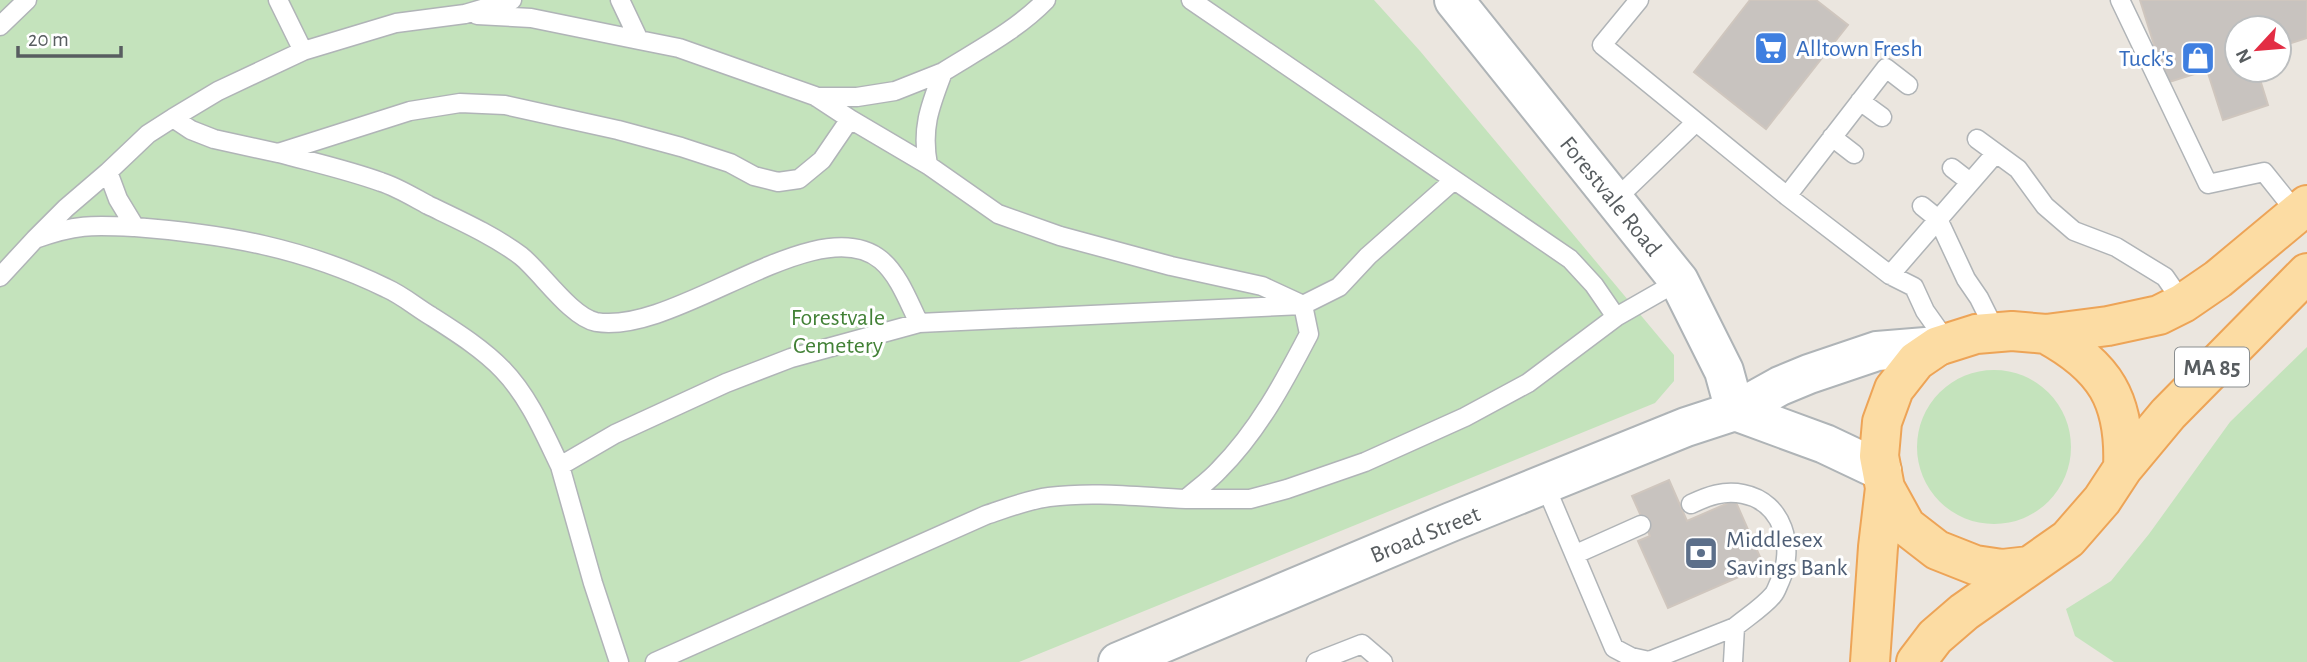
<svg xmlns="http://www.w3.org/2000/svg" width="2307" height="662" font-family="'Alegreya Sans',sans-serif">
  <rect width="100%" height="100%" fill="#ebe6df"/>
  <path fill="#c4e3bc" d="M0 0H1374L1420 51 1674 355V381L1655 403 1019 662H0Z
    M2307 347V662H2114L2075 636 2066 609 2111 581 2149 534 2230 422Z
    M1917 447a77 77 0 1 1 154 0a77 77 0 1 1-154 0Z"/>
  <path fill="#c8c3bf" stroke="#cfc6be" stroke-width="2" d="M1750 0H1816L1848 25 1766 129 1694 72Z
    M2140 0H2307V38L2279 47V28H2237V70H2257L2268 105 2223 120 2207 70 2166 83Z
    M1669 480 1687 521 1735 500 1764 566 1668 608 1638 541 1650 536 1632 496Z"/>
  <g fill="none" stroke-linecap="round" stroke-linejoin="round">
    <g stroke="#b0b4b7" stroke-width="21">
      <path id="lane" d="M278 0 303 51
        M512 0 465 14 396 23 303 51 218 91 173 118 191 130 214 139 278 153 410 111 460 103 505 105 618 130 681 147 730 163 754 176 778 182 799 179 822 160 850 119 928 165 998 214 1060 236 1171 266 1262 286 1303 305 1339 287 1368 256 1454 180
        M620 0 639 40 679 48 815 96 850 119
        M1191 0 1570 259 1594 285 1616 317 1679 281
        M1639 0 1602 45 1787 196
        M2120 0 2208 184 2264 172 2300 217
        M477 15 531 18 639 40
        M0 26 27 0
        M943 72C978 50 1017 30 1046 0
        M1908 85 1886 68 1787 196 1890 275 1914 287 1925 311 1947 342
        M816 97H857L895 91 943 72C930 106 921 128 928 165
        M1860 101 1882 117
        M1832 137 1854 154
        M1977 139 2018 169 2045 206 2074 231 2116 247 2165 277 2183 303
        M279 153C312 162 348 170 381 182 397 187 413 197 428 205 459 220 493 235 521 256 541 272 571 317 596 322 676 336 817 207 881 260 899 275 909 303 919 323
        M1952 168 1970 182
        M108 172 148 134 173 118
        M1615 200 1696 122
        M1922 206 1938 219 1966 279 1979 298 1996 332
        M135 227C92 225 76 224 35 239L66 208 108 172 118 199 135 227C225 234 304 248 386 288 402 295 416 307 431 316 456 332 483 349 503 370 529 397 544 433 560 466
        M1890 275 1995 154
        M0 277 35 239
        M1545 485 1614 648 1631 657 1649 661 1735 627 1733 662
        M1186 499H1250L1287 489 1365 462 1465 417 1528 383 1616 317
        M1691 504C1708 496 1724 490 1743 494 1784 502 1795 548 1780 581 1778 585 1776 592 1773 595 1763 607 1747 617 1735 627
        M1576 554 1641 525
        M619 662 593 583 560 466 615 434 726 383 791 358 919 323 1303 305 1309 334C1284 382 1258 431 1219 470 1209 481 1197 489 1186 499 1141 497 1094 491 1049 497 1027 500 1007 508 986 515L655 662
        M1316 662 1362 644 1383 662"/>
    </g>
    <g stroke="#afb4b7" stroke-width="42">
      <path id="secondary" d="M1454 0 1679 281 1724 371 1735 411
        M1735 411 1825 444 1882 471
        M1118 662 1451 522 1686 427 1735 411 1780 386 1809 374 1877 351 1938 346"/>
    </g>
    <g stroke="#eda457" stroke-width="42">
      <path id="primary" d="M2046 334C2105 366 2126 400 2123 468
        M1885 488 1906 526 1937 550 1975 565 2002 569 2029 566
        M1870 662 1878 547 1885 488 1879 456 1882 422 1894 389 1916 361 1938 346 1976 334 2012 331 2046 334 2108 326 2159 315 2183 303 2218 279 2307 205
        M1916 662 1935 637 1964 612 2068 539 2102 500 2123 468 2168 414 2307 273"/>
    </g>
    <use href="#lane" stroke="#fff" stroke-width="18"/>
    <use href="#secondary" stroke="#fff" stroke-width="38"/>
    <use href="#primary" stroke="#fcdca3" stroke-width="38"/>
  </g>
  <defs>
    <g id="supermarket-square" transform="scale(1.75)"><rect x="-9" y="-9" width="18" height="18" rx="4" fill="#3f7fe0" stroke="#fff"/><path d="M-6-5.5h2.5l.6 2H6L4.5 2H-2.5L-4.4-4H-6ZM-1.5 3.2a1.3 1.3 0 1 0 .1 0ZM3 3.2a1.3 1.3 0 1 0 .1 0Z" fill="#fff"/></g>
    <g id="shop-square" transform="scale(1.75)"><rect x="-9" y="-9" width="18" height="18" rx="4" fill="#3f7fe0" stroke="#fff"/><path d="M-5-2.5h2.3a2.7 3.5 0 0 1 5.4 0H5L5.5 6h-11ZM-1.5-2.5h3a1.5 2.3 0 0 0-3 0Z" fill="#fff"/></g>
    <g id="bank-square" transform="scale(1.75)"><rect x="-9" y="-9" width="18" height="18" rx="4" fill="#5c6f8a" stroke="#fff"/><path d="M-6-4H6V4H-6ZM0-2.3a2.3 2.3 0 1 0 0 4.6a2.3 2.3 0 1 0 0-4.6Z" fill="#fff"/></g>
  </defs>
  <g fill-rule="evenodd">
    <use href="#supermarket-square" x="1771" y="48"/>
    <use href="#shop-square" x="2198" y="58"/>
    <use href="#bank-square" x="1701" y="553"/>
  </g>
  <g text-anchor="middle" stroke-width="6" stroke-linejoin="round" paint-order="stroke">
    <rect fill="#fff" stroke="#8a8e90" stroke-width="2" x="2175" y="347.5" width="74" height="39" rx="5"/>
    <g font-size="23" font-weight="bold" fill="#585d60">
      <text x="2212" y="375">MA 85</text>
    </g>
    <g font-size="24" fill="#366cbe" stroke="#fff" text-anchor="start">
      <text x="1796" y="56">Alltown Fresh</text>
      <text x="2174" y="66" text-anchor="end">Tuck's</text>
    </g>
    <g font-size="24" fill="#585d60" stroke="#fff">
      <text transform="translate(1611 196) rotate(51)" y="8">Forestvale Road</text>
      <text transform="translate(1425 534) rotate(-22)" y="8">Broad Street</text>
    </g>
    <g font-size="24" fill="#428136" stroke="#fff">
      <text x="838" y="325">Forestvale<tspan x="838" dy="28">Cemetery</tspan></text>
    </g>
    <g font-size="24" fill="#4e5e75" stroke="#fff" text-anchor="start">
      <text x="1726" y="547">Middlesex<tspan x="1726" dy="28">Savings Bank</tspan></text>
    </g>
  </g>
  <g transform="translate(2258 49) rotate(244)"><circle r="33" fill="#ffffff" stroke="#bcbebf" stroke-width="2"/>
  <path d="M0-5L12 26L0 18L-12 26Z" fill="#e32d44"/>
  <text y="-10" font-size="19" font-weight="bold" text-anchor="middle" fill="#585d60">N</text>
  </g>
  <path d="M18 46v10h103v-10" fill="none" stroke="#585d60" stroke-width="3.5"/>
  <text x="28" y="46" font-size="21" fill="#585d60" stroke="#ffffff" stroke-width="5" paint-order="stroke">20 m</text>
</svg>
